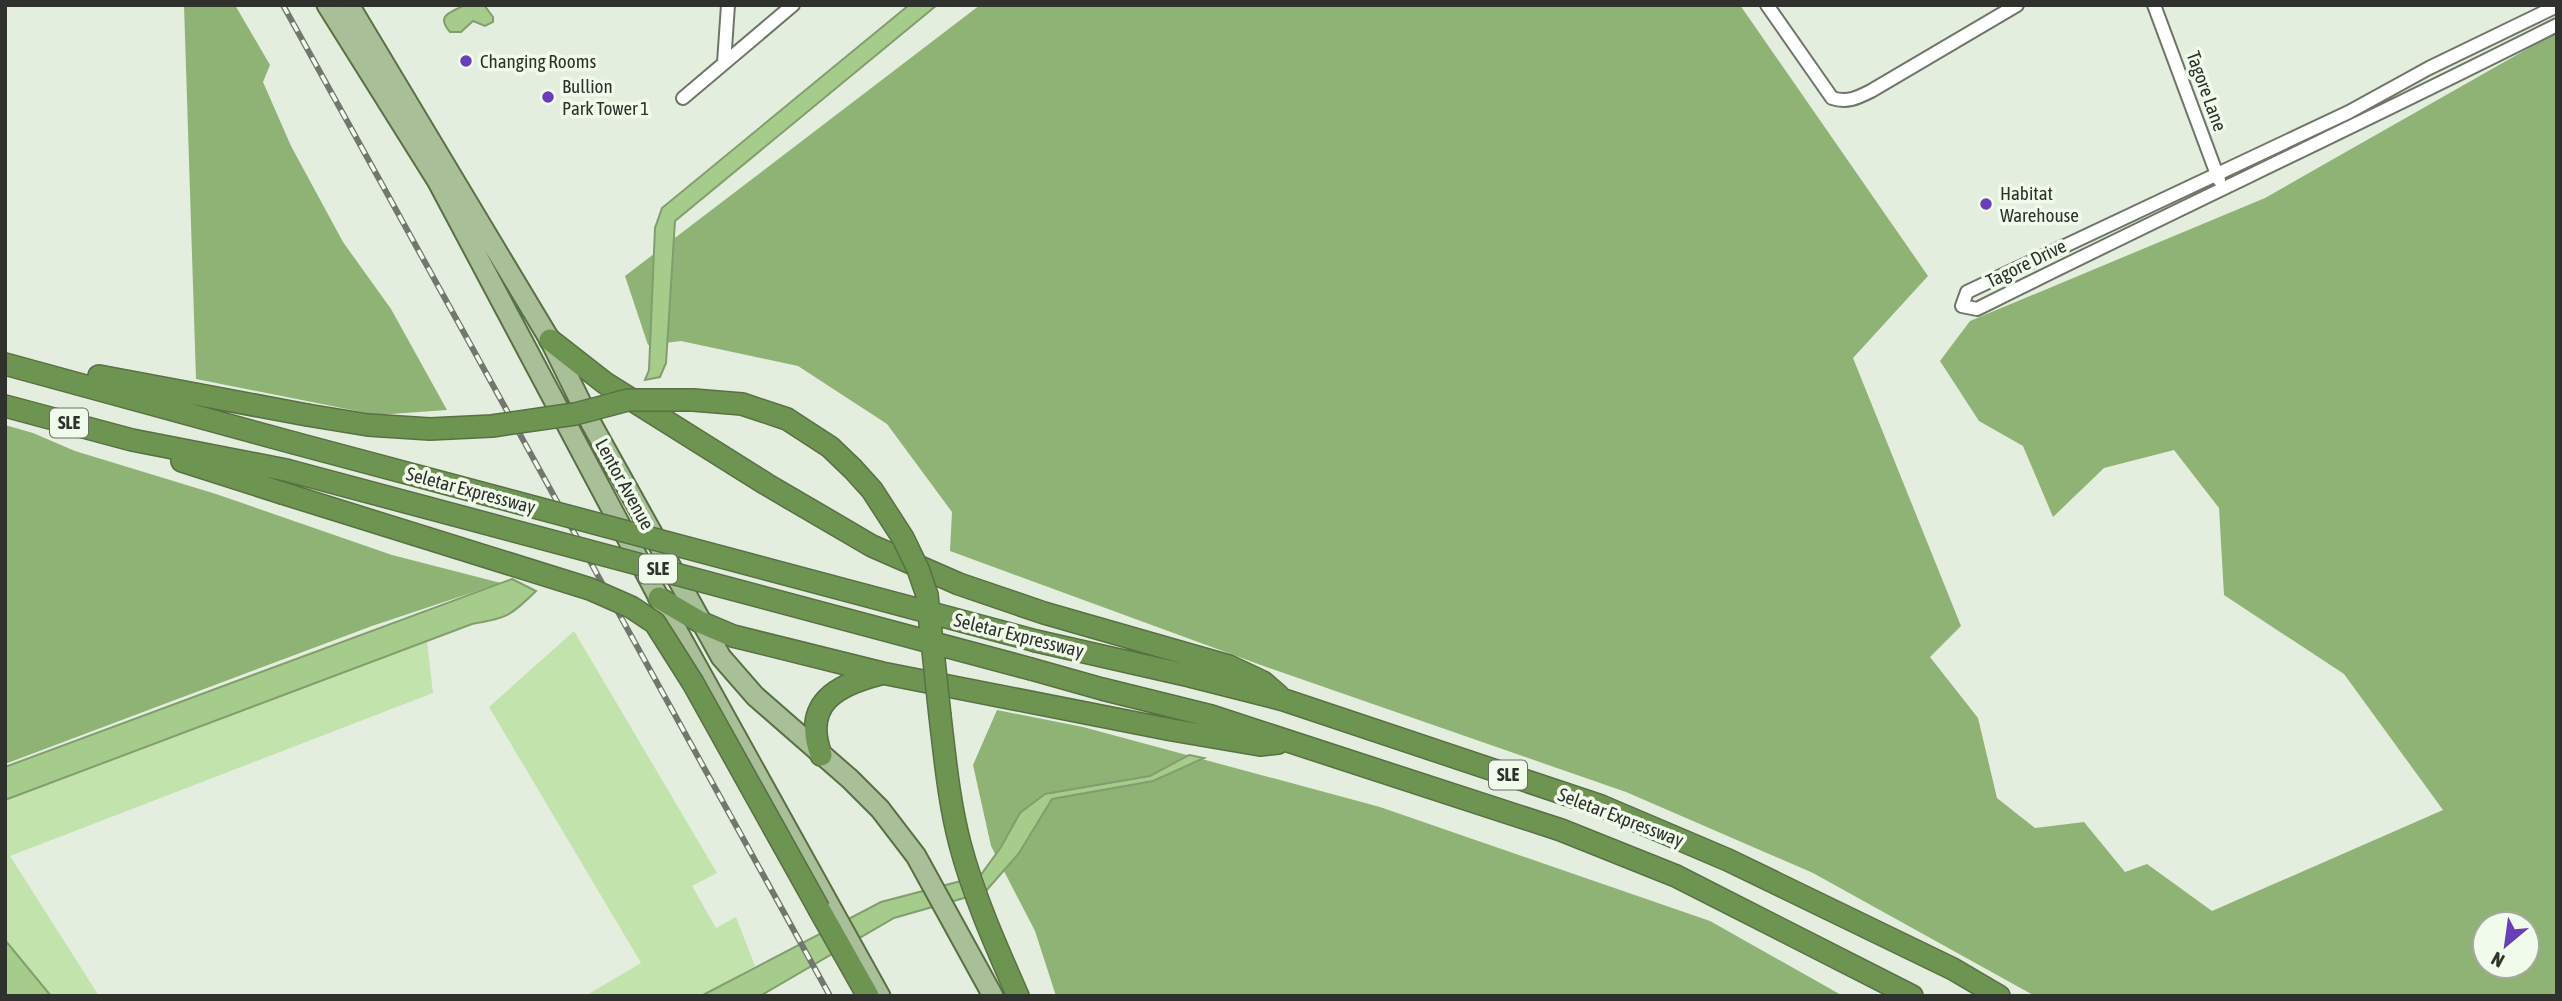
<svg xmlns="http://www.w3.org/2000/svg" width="2562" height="1001" font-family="'Asap Condensed',sans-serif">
  <rect width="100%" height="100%" fill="#e4eede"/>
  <path fill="#c3e3ad" d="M574 631 717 873 692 886 716 928 736 917 755 966 701 996H585L641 963 489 707Z
    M427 641 433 693 10 856 99 996H51L5 940V800Z"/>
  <path fill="#8eb374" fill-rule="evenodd" d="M184 5H235L270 65 263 82 291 146 343 242 391 309 447 410 377 415 196 379Z
    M980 5H1740L1928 276 1853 358 1961 626 1930 657 1978 718 1997 798 2035 828 2084 822 2125 872 2147 864 2212 911 2443 810 2344 674 2224 595 2219 508 2174 450 2104 468 2053 517 2023 446 1979 421 1940 361 1970 321 2265 198 2557 32V996H2035L1813 873 1626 792 1269 668 950 551 952 512 887 424 798 366 681 341 648 345 625 276ZM2485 924H2527V966H2485Z
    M5 425 33 433 75 451 216 494 392 555 501 583 372 626 5 764Z
    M997 710 1083 727 1380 807 1710 921 1843 996H1056L1035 931 991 846 973 765Z"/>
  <path fill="#a6cc8b" stroke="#829e6e" stroke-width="2" d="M464 5H484L493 17V22L485 26 473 21 461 32H450C434 14 454 12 464 5Z
    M909 5H937L675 221 666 363 660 377 645 380 649 370 655 228 662 208Z
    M512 579 536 591C510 616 508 618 472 624L5 800V767Z
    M1189 755 1204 758 1153 781 1052 799 1019 853 985 892 894 918 760 996H701L881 902 980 876 1001 847 1020 813 1045 794 1150 776Z
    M5 940 51 996H5Z"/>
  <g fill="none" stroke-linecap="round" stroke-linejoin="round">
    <g stroke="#6e7669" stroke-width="16">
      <path id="street" d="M1767 5 1832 98C1847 103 1857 98 1871 91L2017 5
        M2154 5 2219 180
        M2557 6 2429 68 2349 112 1967 292 1962 306 1977 309C2169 213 2365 122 2557 25
        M724 63 728 5
        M683 98 793 5"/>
    </g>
    <g stroke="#587144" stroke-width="23">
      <path id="primary" d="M327 5 438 182 659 598 880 996
        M349 5 550 340 591 423 721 657 755 696 850 779 880 809 916 856 993 996"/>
    </g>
    <g stroke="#587144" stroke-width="24">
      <path id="highway" d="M550 340 605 383 766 484 872 546 959 584 1044 613 1229 666 1263 682 1278 695
        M5 364 294 443
        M99 376 307 415
        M5 406 132 440 286 470
        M182 461 282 493
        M659 598 700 622 733 636 882 673 1172 730 1260 745 1278 743
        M1036 641 1190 676 1284 700 1601 806 1728 860 1953 969 1999 996
        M1031 669 1102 689 1211 716 1561 830 1676 876 1912 996
        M940 716C945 758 949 802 960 844 974 897 996 946 1018 996
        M821 755C802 703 837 685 880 674
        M819 909 868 996"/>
    </g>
    <use href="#street" stroke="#fff" stroke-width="12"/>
    <use href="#primary" stroke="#a8bf97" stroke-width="19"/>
    <use href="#highway" stroke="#6e9451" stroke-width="21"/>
    <g stroke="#71776e" stroke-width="6">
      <path id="rail" d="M283 5 830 996"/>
    </g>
    <use href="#rail" stroke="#f1fbeb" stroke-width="3.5" stroke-dasharray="10" stroke-linecap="butt"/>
    <g stroke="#587144" stroke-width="24" stroke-linecap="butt">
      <path id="highway-bridge" d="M307 415 368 425 430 429 492 426 575 414 628 400H693L742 404 787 419 830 447 853 469 872 490 903 538 918 569 927 595 940 716
        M294 443 1036 641
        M286 470 1031 669
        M282 493 590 589 631 607 655 623 693 683 819 909"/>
    </g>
    <use href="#highway-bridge" stroke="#6e9451" stroke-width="21"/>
  </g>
  <g fill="#6a3eb6" stroke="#f1fbeb" stroke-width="2.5">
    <circle cx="466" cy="61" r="7"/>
    <circle cx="548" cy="97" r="7"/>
    <circle cx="1986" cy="204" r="7"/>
  </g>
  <g text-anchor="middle" stroke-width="7" stroke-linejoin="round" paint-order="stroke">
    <g fill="#f1fbeb" stroke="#686e65" stroke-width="2">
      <rect x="50" y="408.5" width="38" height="29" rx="5"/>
      <rect x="639" y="554.5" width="38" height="29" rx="5"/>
      <rect x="1489" y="760.5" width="38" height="29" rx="5"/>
    </g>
    <g font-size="18" font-weight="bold" fill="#2e312c">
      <text x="69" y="429">SLE</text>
      <text x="658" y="575">SLE</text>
      <text x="1508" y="781">SLE</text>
    </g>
    <g font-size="19" fill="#2e312c" stroke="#f1fbeb" text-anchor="start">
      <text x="480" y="68">Changing Rooms</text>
      <text x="562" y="93">Bullion<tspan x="562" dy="22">Park Tower 1</tspan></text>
      <text x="2000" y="200">Habitat<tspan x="2000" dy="22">Warehouse</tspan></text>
    </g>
    <g font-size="19" fill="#2e312c" stroke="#f1fbeb">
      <text transform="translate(2207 91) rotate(70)" y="7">Tagore Lane</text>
      <text transform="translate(2026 263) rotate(-26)" y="7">Tagore Drive</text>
      <text transform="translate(625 484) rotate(61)" y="7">Lentor Avenue</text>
      <text transform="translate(471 490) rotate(15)" y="7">Seletar Expressway</text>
      <text transform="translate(1019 635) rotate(14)" y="7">Seletar Expressway</text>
      <text transform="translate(1621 817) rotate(21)" y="7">Seletar Expressway</text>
    </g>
  </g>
  <rect width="2562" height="1001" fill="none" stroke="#2e312c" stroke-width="14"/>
  <g transform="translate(2506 945) rotate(209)"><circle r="33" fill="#f1fbeb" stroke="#a3aa9f" stroke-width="2"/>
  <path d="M0-5L12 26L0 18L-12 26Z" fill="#6a3eb6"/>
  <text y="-10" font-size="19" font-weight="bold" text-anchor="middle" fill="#2e312c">N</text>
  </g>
</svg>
